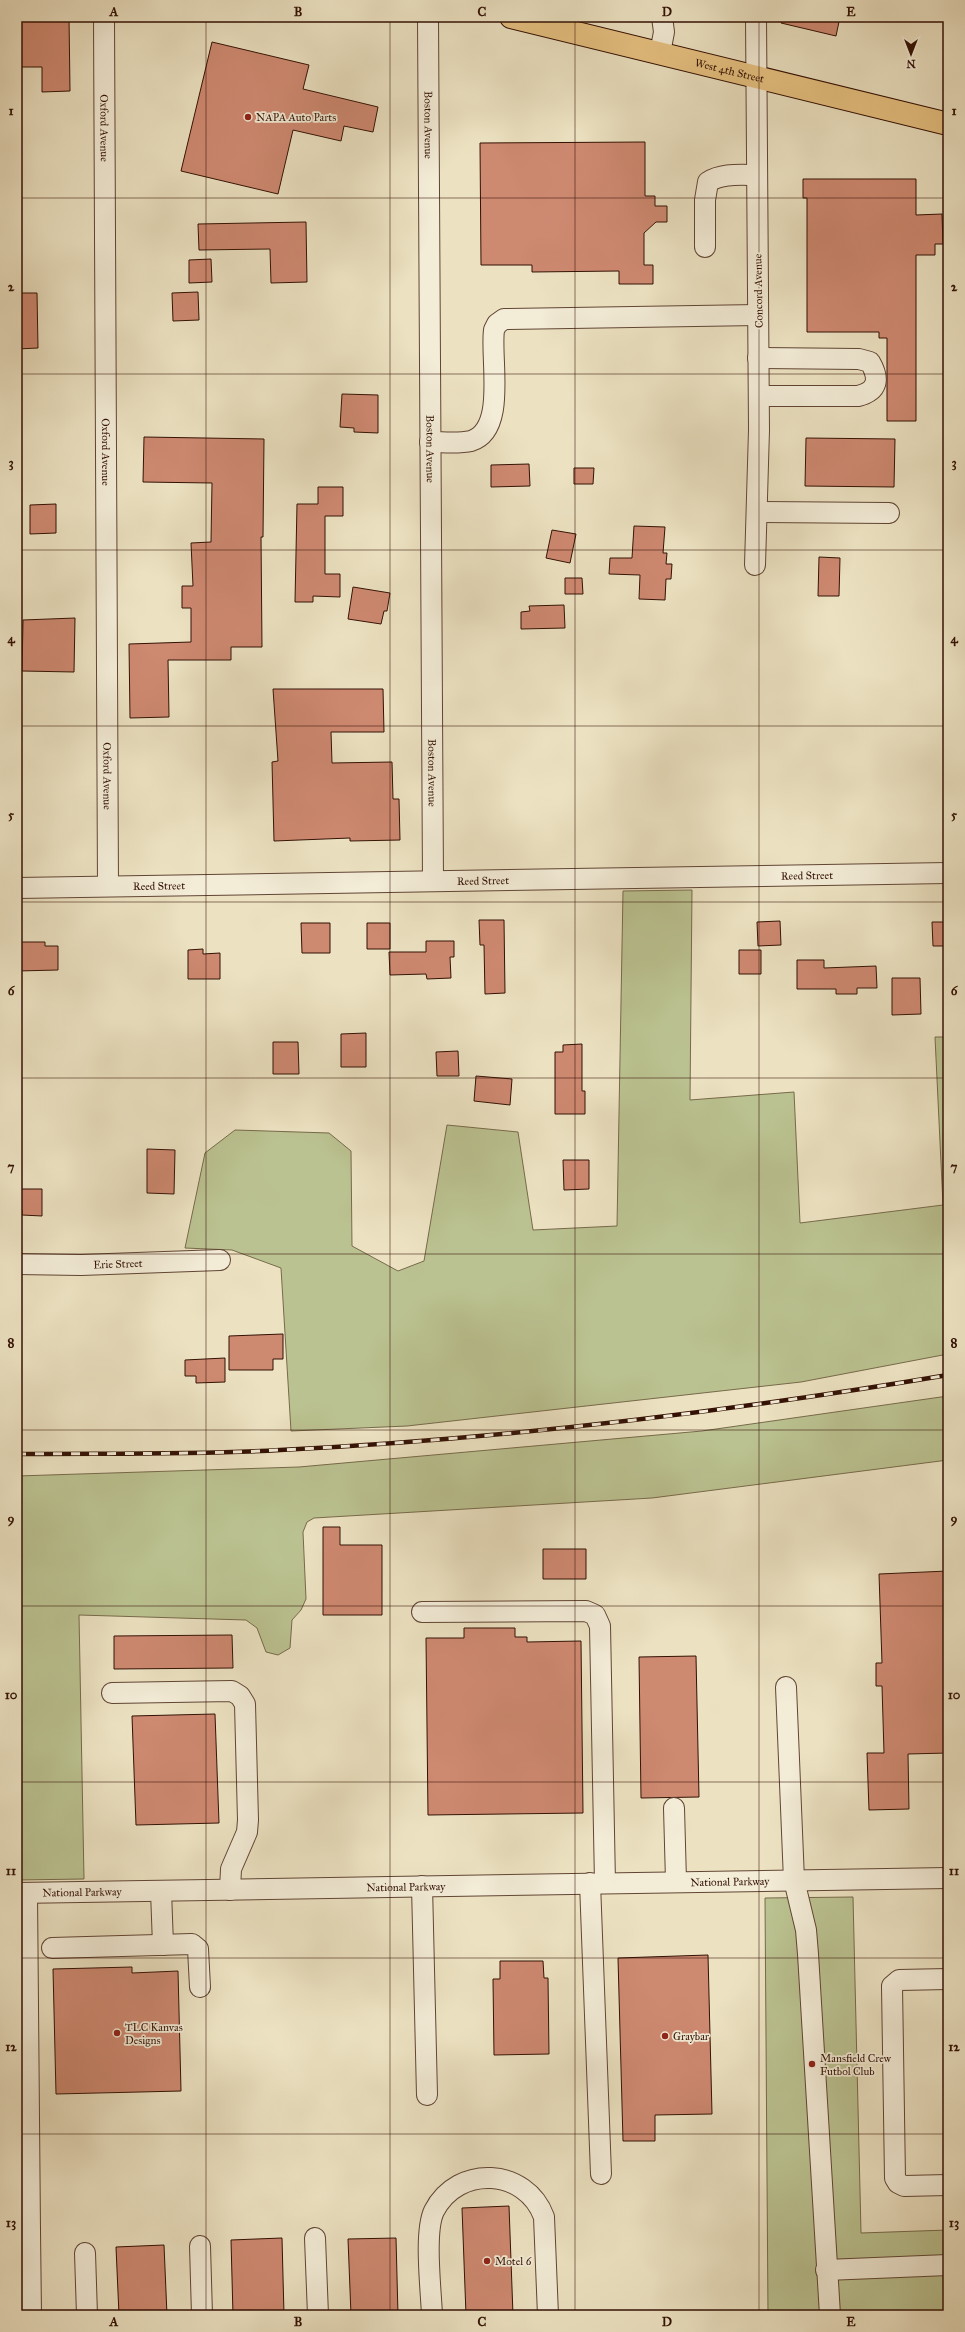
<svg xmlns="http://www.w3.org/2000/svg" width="965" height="2332" font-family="'IM FELL Great Primer',serif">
  <rect width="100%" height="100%" fill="#ece2c2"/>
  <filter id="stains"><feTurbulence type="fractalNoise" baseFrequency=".005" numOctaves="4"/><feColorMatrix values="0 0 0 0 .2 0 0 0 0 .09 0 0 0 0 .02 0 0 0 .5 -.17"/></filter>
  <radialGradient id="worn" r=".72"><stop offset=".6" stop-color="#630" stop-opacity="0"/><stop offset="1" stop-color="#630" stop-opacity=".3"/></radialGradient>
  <path fill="#bbc291" stroke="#776a4a" d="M692 890 690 1100 794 1092 800 1223 943 1205 935 1037H948V1354L801 1382 407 1426 291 1431 281 1268 232 1250 185 1248 205 1153 235 1130 329 1133 351 1151 352 1246 398 1271 424 1261 447 1125 518 1132 533 1230 617 1226 623 891Z
    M948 1396V1460L652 1498 314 1518 307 1522 303 1532 306 1599 301 1610 292 1620 290 1648 278 1655 266 1652 257 1628 246 1620 79 1615 84 1879 17 1880V1476L299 1467 702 1431Z
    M853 1897 861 2233 948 2230V2315H768L765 1898Z"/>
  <path fill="#ce8971" stroke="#331104" d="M17 17H69L70 91 42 92V67H17Z
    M782 17H840L836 36 781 23Z
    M212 42 309 65 303 89 378 107 373 132 344 126 341 141 293 130 278 194 181 171Z
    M645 142V196H655V206H667V222H656L644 233V265H653V284H619V271L532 272V265H481L480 143Z
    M803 179H916V215L942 214 943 244H935V255H916V421H887V338H879V332H807V198H803Z
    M306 222 307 282 271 283 270 249 199 250 198 224Z
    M211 259 212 282 189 283V260Z
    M198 292 199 320 173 321 172 293Z
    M17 293H37L38 348 17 349Z
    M342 394 378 395V433L354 432V428L340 427Z
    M144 437 264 439 263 537H261L262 647H231V660H168L169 717 130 718 129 644 191 642V608H182V586H193L191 543 211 542 212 483 143 482Z
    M806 438 895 439 894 487 805 486Z
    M529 464 530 486 491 487V465Z
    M574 468H594L593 484H574Z
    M318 487H343V516H325V574H340V597L313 596V602H295L297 504H318Z
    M56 504V533L30 534V505Z
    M634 526 665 527 663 553H667L666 564H672L671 579H666L665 600 639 599 640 575 609 574 610 558H632Z
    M552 530 576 534 570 563 546 558Z
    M819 557 840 558 839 596H818Z
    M565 578H582L583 594H565Z
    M353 587 390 593 387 611H384L381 624 348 619Z
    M564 605 565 628 521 629V612L530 611 529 606Z
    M75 618 74 672 22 671 23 620Z
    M273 689H383L384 732H331L332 763 392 762 393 799H399L400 840 350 841V838L274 841 272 762 278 761Z
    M479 920H504L505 993 485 994 484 945H480Z
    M780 921 781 945 758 946 757 922Z
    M932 922H948V946H933Z
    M301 923H330V953H302Z
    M367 923H390V949H367Z
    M426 941H454V957H450L451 978 427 979 426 974 390 975 389 952H426Z
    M17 942H45V946H58V970L17 971Z
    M203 949V954L220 953V979H188V950Z
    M739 950H761V974H739Z
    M797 960H824V968L876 966 877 988H857V994H836V989H797Z
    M892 978H920L921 1014 892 1015Z
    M366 1033V1067H341V1034Z
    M273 1042H298L299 1074H273Z
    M582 1044V1091H585V1114H555V1052H563V1045Z
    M458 1051 459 1076H437L436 1052Z
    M476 1076 512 1079 510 1105 474 1101Z
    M147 1149 175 1150 174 1194 147 1193Z
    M563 1160H589V1189L564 1190Z
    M20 1189H42V1216L22 1215V1210H20Z
    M283 1334V1359H273V1370H229V1336Z
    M225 1358V1382L196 1383V1376H185V1360Z
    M323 1527H340V1545H382V1615H323Z
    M543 1549H586V1579H543Z
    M948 1571V1753L908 1754 909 1809 869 1810 867 1753H884L882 1686H876V1663H882L879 1574Z
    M464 1628H515V1637H527V1642L581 1641 583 1813 428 1815 426 1638H464Z
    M232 1635 233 1668 114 1669V1636Z
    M696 1656 699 1797 641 1798 639 1657Z
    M215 1714 219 1823 136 1825 132 1716Z
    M708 1955 712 2114 655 2115V2141H623L618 1958Z
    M500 1961H543L544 1978H548L549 2054 494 2055 493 1979H500Z
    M132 1967V1973L178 1971 181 2091 56 2094 53 1969Z
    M509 2206 513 2315H466L462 2208Z
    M282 2238 284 2315H233L231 2240Z
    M396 2238 398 2315H351L348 2239Z
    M164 2245 167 2315H119L116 2247Z"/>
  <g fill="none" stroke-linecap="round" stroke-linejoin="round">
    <g stroke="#614534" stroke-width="22">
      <g id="minor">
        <path id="s1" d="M104 17 108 886"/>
        <path id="s2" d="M428 17 433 881"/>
        <path d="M660 53 664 32 662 17"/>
        <path d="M705 247V200L708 182C722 173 740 175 756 175"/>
        <path d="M758 358 859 359 870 362C880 379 878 391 858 396H759"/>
        <path d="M430 442C443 442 458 444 471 441 507 430 490 359 494 330L497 324 504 319 758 315"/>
        <path d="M757 512 889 513"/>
        <path d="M755 565 759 430 756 17"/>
        <path id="s3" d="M17 888 948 873"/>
        <path id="s4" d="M17 1264 81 1265 220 1260"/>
        <path d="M422 1612 586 1611 595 1615 600 1626 605 1883"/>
        <path d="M786 1687 794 1880 806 1930 808 1954 830 2315"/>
        <path d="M112 1693 232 1691 240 1696 245 1704 248 1820 247 1832 231 1869 230 1890"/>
        <path d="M674 1808 676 1881"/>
        <path d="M590 1883 601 2174"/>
        <path d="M422 1886 427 2095"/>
        <path d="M161 1891 163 1945"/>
        <path id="s5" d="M17 1893 948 1878"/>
        <path d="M52 1948 192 1944 198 1949 200 1987"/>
        <path d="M948 1979 899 1980 892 1986 895 2178 898 2183 904 2186 948 2185"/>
        <path d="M17 2231H30L27 1893"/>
        <path d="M30 2231 31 2315"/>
        <path d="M315 2238 318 2315"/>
        <path d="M200 2246 202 2315"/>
        <path d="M85 2253 87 2315"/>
        <path d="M826 2270 948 2265"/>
        <path d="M432 2315C431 2290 424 2232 434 2211 458 2164 526 2168 544 2217L548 2315"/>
      </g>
    </g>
    <g stroke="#331104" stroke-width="24">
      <g id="major">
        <path id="s6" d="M511 17 948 124"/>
      </g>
    </g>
    <use href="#minor" stroke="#f3ecd7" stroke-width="20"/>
    <use href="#major" stroke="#e6c181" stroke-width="22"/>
    <g stroke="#331104" stroke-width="4.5">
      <path id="rail" d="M17 1454C105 1453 193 1455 280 1450 504 1439 727 1412 948 1375"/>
    </g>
    <use href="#rail" stroke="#f3ecd7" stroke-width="3" stroke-dasharray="9" stroke-linecap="butt"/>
  </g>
  <path fill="none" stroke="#331104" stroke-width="1" stroke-opacity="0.55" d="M206 17V2315M390 17V2315M575 17V2315M759 17V2315M17 198H948M17 374H948M17 550H948M17 726H948M17 902H948M17 1078H948M17 1254H948M17 1430H948M17 1606H948M17 1782H948M17 1958H948M17 2134H948"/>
  <g fill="#8f2418" stroke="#f3ecd7" stroke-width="1.5">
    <circle cx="248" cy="117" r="4"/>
    <circle cx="117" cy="2033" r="4"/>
    <circle cx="665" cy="2036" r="4"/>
    <circle cx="812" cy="2064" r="4"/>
    <circle cx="487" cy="2261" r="4"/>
  </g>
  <g text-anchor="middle" stroke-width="3.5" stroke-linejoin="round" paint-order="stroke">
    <g font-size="11" fill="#331104" stroke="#f3ecd7">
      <text dy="4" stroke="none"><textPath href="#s6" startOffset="225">West 4th Street</textPath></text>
      <text dy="4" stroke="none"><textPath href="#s2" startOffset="108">Boston Avenue</textPath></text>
      <text dy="4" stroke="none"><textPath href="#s1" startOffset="111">Oxford Avenue</textPath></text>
      <text transform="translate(758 291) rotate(-91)" y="4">Concord Avenue</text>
      <text dy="4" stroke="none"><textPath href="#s2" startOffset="432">Boston Avenue</textPath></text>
      <text dy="4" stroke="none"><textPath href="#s1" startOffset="435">Oxford Avenue</textPath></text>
      <text dy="4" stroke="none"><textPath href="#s2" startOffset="756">Boston Avenue</textPath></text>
      <text dy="4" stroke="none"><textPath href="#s1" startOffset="759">Oxford Avenue</textPath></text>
      <text dy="4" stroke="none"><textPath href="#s3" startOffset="790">Reed Street</textPath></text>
      <text dy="4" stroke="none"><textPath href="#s3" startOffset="466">Reed Street</textPath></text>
      <text dy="4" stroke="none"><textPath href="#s3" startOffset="142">Reed Street</textPath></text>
      <text dy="4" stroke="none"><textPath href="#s4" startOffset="101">Erie Street</textPath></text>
      <text dy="4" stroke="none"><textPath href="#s5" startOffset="713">National Parkway</textPath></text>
      <text dy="4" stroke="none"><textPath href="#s5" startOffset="389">National Parkway</textPath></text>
      <text dy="4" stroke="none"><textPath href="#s5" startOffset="65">National Parkway</textPath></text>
    </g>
    <g font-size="11" fill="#331104" stroke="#f3ecd7" text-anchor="start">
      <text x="256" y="121">NAPA Auto Parts</text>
      <text x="125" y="2031">TLC Kanvas<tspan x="125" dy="13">Designs</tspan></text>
      <text x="673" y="2040">Graybar</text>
      <text x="820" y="2062">Mansfield Crew<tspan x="820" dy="13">Futbol Club</tspan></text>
      <text x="495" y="2265">Motel 6</text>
    </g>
  </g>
  <rect width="965" height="2332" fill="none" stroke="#ece2c2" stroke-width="44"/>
  <g transform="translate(911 54) rotate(180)" stroke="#f3ecd7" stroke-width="3" paint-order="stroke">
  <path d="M0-3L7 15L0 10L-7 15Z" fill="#331104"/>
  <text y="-6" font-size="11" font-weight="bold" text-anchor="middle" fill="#331104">N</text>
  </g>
  <rect x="22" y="22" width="921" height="2288" fill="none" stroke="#331104" stroke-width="1.5"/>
  <g font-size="13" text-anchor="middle" font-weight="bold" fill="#331104">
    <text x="114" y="16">A</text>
    <text x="298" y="16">B</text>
    <text x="482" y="16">C</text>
    <text x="667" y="16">D</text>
    <text x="851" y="16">E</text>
    <text x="11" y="115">1</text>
    <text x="954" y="115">1</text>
    <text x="11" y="291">2</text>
    <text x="954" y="291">2</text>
    <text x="11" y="467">3</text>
    <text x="954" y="467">3</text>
    <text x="11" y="643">4</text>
    <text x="954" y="643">4</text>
    <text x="11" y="819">5</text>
    <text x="954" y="819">5</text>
    <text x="11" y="995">6</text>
    <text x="954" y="995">6</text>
    <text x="11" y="1171">7</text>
    <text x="954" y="1171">7</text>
    <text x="11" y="1347">8</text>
    <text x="954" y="1347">8</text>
    <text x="11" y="1523">9</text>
    <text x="954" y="1523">9</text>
    <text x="11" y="1699">10</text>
    <text x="954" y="1699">10</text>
    <text x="11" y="1875">11</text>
    <text x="954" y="1875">11</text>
    <text x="11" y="2051">12</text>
    <text x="954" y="2051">12</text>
    <text x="11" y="2227">13</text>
    <text x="954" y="2227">13</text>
    <text x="114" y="2326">A</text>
    <text x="298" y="2326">B</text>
    <text x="482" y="2326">C</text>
    <text x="667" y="2326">D</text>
    <text x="851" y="2326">E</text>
  </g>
  <rect width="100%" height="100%" filter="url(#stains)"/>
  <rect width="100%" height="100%" fill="url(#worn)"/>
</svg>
